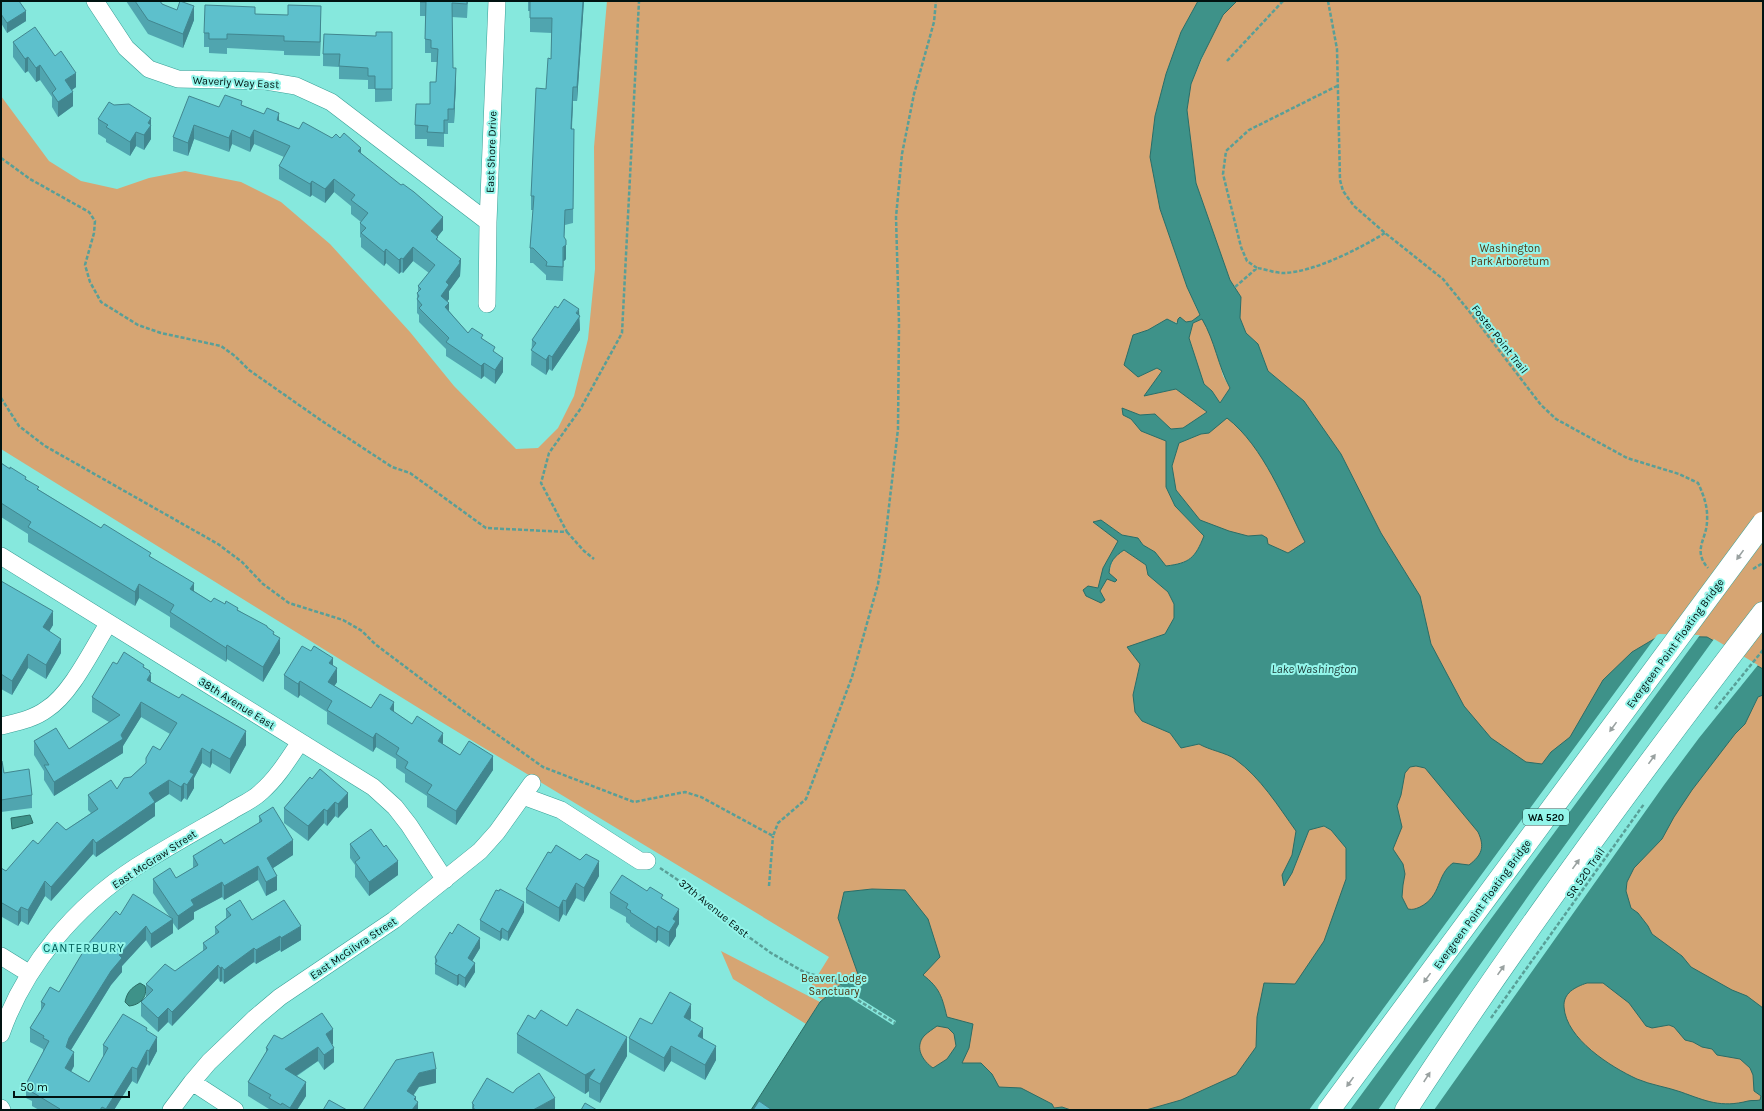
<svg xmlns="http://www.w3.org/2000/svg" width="1764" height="1111" font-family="Karla,sans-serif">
  <rect width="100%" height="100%" fill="#86e8dd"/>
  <path fill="#d6a573" d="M607 1H1198L1181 32 1166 74 1155 116 1150 157 1160 209 1187 287 1200 316C1188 324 1180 326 1167 319L1148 330 1133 335 1138 377 1157 368 1162 371 1145 396 1176 389 1207 412 1183 428 1171 429 1155 414 1140 415 1122 408 1123 415 1131 419 1141 431 1166 441V487L1175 506 1204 536C1195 558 1190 563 1165 566L1155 552 1143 545 1138 538 1122 535 1101 520 1094 523 1119 541 1103 568 1099 586 1086 596 1093 599 1105 600 1100 591C1102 587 1105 583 1107 577 1114 562 1108 561 1124 550L1146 565 1148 575 1168 592 1174 604V618L1165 634 1128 647 1140 664 1133 695 1142 721 1170 733 1181 748 1199 744 1208 730 1307 823 1292 873 1309 830 1323 826 1331 830 1346 848V878L1310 1110H900L905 890 872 889 844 892 838 918 859 977 838 1010 808 991 829 957 438 720 1 449V96L49 161 81 181 117 189 149 178 185 171 241 182 281 202 330 244 410 332 454 386 516 449 538 448 558 428 574 396 588 339 595 269 594 147Z
    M1237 1H1763V669L1707 637 1411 969 1364 865 1304 401 1268 371 1258 344 1246 333 1240 318 1241 297 1230 280 1196 183 1187 110 1191 84 1212 35 1223 15Z
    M1203 319 1214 342 1223 376 1230 388 1220 403 1212 391 1204 384 1189 338 1193 323Z
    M1224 411 1245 413 1324 549 1286 561 1200 521 1176 490 1172 466 1179 443 1201 434 1209 433Z
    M1763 695V1027L1625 941 1624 877 1752 710 1758 697Z
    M721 951 820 1002 806 1024 733 979Z
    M1561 965 1763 1051V1110H1688L1562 1039Z"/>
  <path fill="#3e9289" stroke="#2c6c65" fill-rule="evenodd" d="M1198 1H1237L1223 15 1201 59 1191 84 1187 110 1196 183 1230 280 1241 297 1240 318 1246 333 1258 344 1268 371 1304 401 1341 454 1381 533 1420 596 1431 644 1464 706 1491 738 1526 762 1542 764 1551 752 1570 737 1603 680 1632 652 1659 636 1707 637 1763 669V695L1758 697 1745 724 1735 734 1692 790 1674 817 1662 839 1634 868 1627 882 1626 891 1631 908 1638 913 1648 926 1652 934 1682 956 1691 967 1732 990 1747 996 1763 1008V1110H1146L1181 1100 1236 1075 1256 1047 1257 1017 1264 983 1295 984 1324 941 1346 879V848L1331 830 1324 826 1309 830 1292 873 1284 886 1282 875 1292 855 1296 831C1278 806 1261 778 1235 759 1227 753 1209 750 1199 744L1181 748 1170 733 1142 721 1135 712 1133 695 1140 664 1127 647 1165 634 1174 618V604L1168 592 1148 575 1146 565 1124 550C1114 557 1110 561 1109 573L1117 580 1115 582 1107 579 1100 591 1105 600 1101 603 1086 596 1083 590 1088 586 1098 588 1103 568 1118 541 1093 522 1101 520 1122 535 1138 538 1143 545 1155 552 1166 566C1190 563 1195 558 1204 536L1175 506 1166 487V441L1141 431 1131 419 1123 415 1122 408 1140 415 1155 414 1171 429 1183 428 1207 412 1176 389 1144 396 1162 371 1157 368 1138 377 1124 365 1133 335 1148 330 1167 319 1177 324 1178 319 1180 317 1186 322 1192 321 1200 315 1187 287 1160 209 1150 157 1155 116 1166 74 1181 32ZM1202 319C1215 341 1218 366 1230 388L1220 403 1212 391 1204 384 1189 338 1193 323ZM1227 418C1264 447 1284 501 1305 542L1288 553 1268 544 1267 538 1262 535 1248 536 1229 531 1200 520 1176 490 1172 466 1179 443 1201 434 1209 433ZM1416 766 1425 768 1478 832C1485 847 1482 855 1469 865L1453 863C1436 875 1442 896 1420 907 1415 909 1413 910 1408 909L1402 897 1403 885 1405 874 1403 864 1393 849 1402 827 1397 806 1401 795 1405 773 1410 767ZM1587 983H1603L1629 1003 1646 1026 1652 1028 1669 1025 1674 1027 1685 1040 1693 1042 1702 1047 1712 1049 1717 1055 1740 1059 1750 1068 1753 1075 1754 1091 1761 1096 1760 1100C1756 1101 1752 1100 1748 1101 1721 1108 1706 1101 1681 1092 1667 1087 1651 1085 1637 1079 1611 1067 1566 1039 1564 1007 1563 993 1575 987 1587 983Z
    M30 815 33 823 12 829 11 818Z
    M872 889 905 890 928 919 940 957 923 975C940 988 942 997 947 1017L973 1024 969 1048 962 1063H981L992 1074 999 1087 1021 1088 1052 1104 1054 1108 1062 1107 1071 1110H751L820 1002 841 984 859 977 838 918 844 892ZM937 1026 948 1028 954 1034 956 1046 947 1059 933 1068C923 1061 914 1048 924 1036 928 1032 933 1029 937 1026Z
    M140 983 145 986C148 997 140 1005 129 1006L125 1002C127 992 131 988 140 983Z"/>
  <path fill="#86e8dd" d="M1659 634 1700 635 1350 1110H1309L1657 635Z
    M1714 639 1758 665 1699 738 1664 785 1434 1110H1378L1536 885Z
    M850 992 896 1021 895 1023 893 1025 847 996Z"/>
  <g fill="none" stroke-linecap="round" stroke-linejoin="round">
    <g stroke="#399f96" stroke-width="18">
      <path id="street" d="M95 1 126 48 149 69 178 79 266 81 296 86 331 102 488 222
        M487 304 488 222 497 1
        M1 556 373 787 395 807 409 825 445 880
        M1 726C17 722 34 719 47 709 71 694 93 648 108 624
        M523 796 561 810 640 861H647
        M1 956 30 974
        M1 1034C25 965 76 906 136 867 166 848 197 831 228 813 238 806 252 801 261 792 277 778 288 760 300 742
        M192 1082 235 1110
        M1 1108 2 1110
        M171 1110 192 1082 209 1062 255 1018 280 997 394 920 480 851 497 832 532 783"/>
    </g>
    <g stroke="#399f96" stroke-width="23">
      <path id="highway" d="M1406 1110C1517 939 1639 774 1763 613"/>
    </g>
    <path stroke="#599f97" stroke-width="2.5" stroke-dasharray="4 2" stroke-linecap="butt" d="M1328 1 1337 49 1340 180 1343 191 1354 206 1385 233 1443 279 1469 311 1541 405 1556 419 1627 458 1679 474 1698 483C1704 496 1708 507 1707 521 1707 539 1692 550 1708 568
      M1227 61 1283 1
      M1 158 30 179 89 212 95 221 94 233 85 265 90 282 101 302 138 325 161 333 221 346 235 356 249 370 322 421 392 467 410 473 486 528 567 532 541 483 549 453 581 408 622 333 639 1
      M1257 268 1247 261 1241 247 1223 174 1226 151 1249 130 1337 86
      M1235 287 1257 268C1265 269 1275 273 1284 273 1314 272 1359 249 1385 233
      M1 398 19 426 45 446 218 544 242 562 263 584 289 603 343 620 362 631 375 644 464 711 543 767 634 802 685 792 701 797 773 836 778 823 806 799 852 677 878 584 885 541 898 429 899 323 896 217 902 154 914 94 934 22 936 1
      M567 532 584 551 594 559
      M1753 569 1763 563
      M1715 709 1763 650
      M660 868 699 894 728 922 771 953 804 972 843 983
      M769 886 773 836
      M835 981 848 994 895 1023
      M1491 1018 1644 804"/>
    <use href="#street" stroke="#fff" stroke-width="17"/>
    <use href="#highway" stroke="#fff" stroke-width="22"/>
    <g stroke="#399f96" stroke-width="23" stroke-linecap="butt">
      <path id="highway-bridge" d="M1329 1110 1763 523"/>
    </g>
    <use href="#highway-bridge" stroke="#fff" stroke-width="22"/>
  </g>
  <path fill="#50a5af" d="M1 1 26 21 7 33 1 23Z
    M126 1H160L162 4 194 20 183 48 148 34Z
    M420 1H468L467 18 452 17 453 68 456 82 454 123H448V134H444V147L427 146V139H415V125L430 104 436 82 437 62H431V53H425V16H420Z
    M528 1H584L577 101H573L572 129H574L573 223 565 225 564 238 566 259 563 262V281L546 280V275L533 263H530V248L533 210H531V196L546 89 551 59 552 33 530 32V11H528Z
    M255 14 321 20 320 56 284 55V51L227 48V54L209 53V47H204V33Z
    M392 32V101L375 102V89H368V80L339 79V67L323 66V54L376 36Z
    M13 42 76 87 72 90 73 106 58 117 52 107V97L40 80 36 82 28 71 25 73 13 57Z
    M242 105 299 129 332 138H340L361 153 443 230 437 237 438 241 461 259 460 276 449 291V299L447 302 449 311 468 333 483 339 495 353 503 372 495 384 484 376 481 379 446 356V349L419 322V315L417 313V293L418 292V286L429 273 413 261 403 273 401 272 399 274 386 263 384 266 361 247V238L360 237V223L361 222 351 214V206L334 192 325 203 312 195 310 197 279 179V166L284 157 254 144 250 152 232 144 229 152 194 139 188 156 173 151V137L219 107Z
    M98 119 151 132V139L144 150 136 146 130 156 106 142V139L98 134Z
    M558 308 579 316 580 330 552 371 549 369 546 375 531 365 532 340Z
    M1 463 26 479 39 490 101 528 151 557 194 591 211 602 238 610 267 628 274 634 280 653 263 682 227 659 226 662 170 627V617L139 598 135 606 28 542V534L1 517Z
    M1 581 53 625 49 631 61 653 46 679 28 668 12 695 1 689Z
    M117 664 144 667 150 673 151 682 246 745 230 774 212 763 210 768 202 763 194 778V788L187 800 184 798 181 802 169 794 155 803V816L96 857 93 854 51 901 45 896 28 925 21 921 18 926 2 917 1 868 6 871 38 844 66 830 91 813 88 810V795L117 789 146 763V758L160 750 170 734 141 717 123 746V753L54 796 44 780V771L34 755V741L69 749 109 722 92 712V697Z
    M333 666 337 682 334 686 371 708 394 712 460 755 493 770 456 825 427 807V796L405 782V774L396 768V759L376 747 373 752 327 724V712L300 695 298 698 284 689V675Z
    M1 761 4 773 32 795V808L1 812Z
    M310 777 348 807 338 818 335 816 327 826 324 823 308 841 284 823V808Z
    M259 816 293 855 273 868 277 890 266 896 258 880 224 900 222 897 194 912V919L178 930 173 923V933L151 948 146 940 122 966V972L111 985 71 1050 74 1066 71 1072 89 1082 103 1057V1045L147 1031 157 1051 149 1066 147 1064 137 1084 132 1081 114 1110H39L32 1106V1101L26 1098V1084L43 1052V1049L30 1042V1028L41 1010V1002L59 992 82 954V951L120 915 169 916 153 893V879L176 878 193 868V856L224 844 259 823Z
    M350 844 398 875 369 896 355 877V865L350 858Z
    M551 853 599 876 584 902 576 898 566 916 563 914 559 922 526 903V889Z
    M499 891 524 912 508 941 502 938 500 941 480 930V920Z
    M647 891 663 899 679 924 676 929V936L669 947 658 940 656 943 630 926V925L626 922V917L610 908V893Z
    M226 909 301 940 281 952 280 950 256 964 254 962 224 984 222 981 220 982 218 978 172 1026 168 1022 158 1032 141 1016V1002L146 997V984L175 971 203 951V943L215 935V927L226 918Z
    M480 948 472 961 475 972 465 988 459 984 457 986 435 974V957Z
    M691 1018 690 1021 703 1038 716 1060 705 1080 671 1061 664 1072 629 1052V1038L652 1024Z
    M535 1019 567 1026 627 1056 600 1103 589 1097V1091L585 1094 517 1053V1034Z
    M282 1039 333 1044H332L334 1062 324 1070 318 1061 297 1076 306 1096 297 1110H269V1109L248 1096V1082L266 1053V1048Z
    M513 1093 555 1110H472V1103Z"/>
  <path fill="#41868f" d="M583 1H584L577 101V87Z
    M194 6V20L183 48V34Z
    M321 6V20L320 56V42Z
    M26 11V21L7 33V23Z
    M28 57V71L25 73V59Z
    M40 65V80L36 82V68Z
    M456 68V82L454 123V109Z
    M76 73V87L65 95V80Z
    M573 87V101L571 143V129Z
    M73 92V106L58 117V102Z
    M279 113V127L277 120Z
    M151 118V139L144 150V135L148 123Z
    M194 125V139L188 156V143Z
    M232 130V144L229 152V138Z
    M254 130V144L250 152V138Z
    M136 132V146L130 156V142Z
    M361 148V161L358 151Z
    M334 179V192L325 203V189Z
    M312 181V195L310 197V184Z
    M565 210 564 247 566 240V259L563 262V281Z
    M443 217V230L431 245V231Z
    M413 247V261L403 273V259Z
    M386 249V263L384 266V252Z
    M401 258V272L399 274V260Z
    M461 259 460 276 449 291V299L441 309V296L446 282Z
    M449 303V317L445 307Z
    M579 309 580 330 552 371V357Z
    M549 355V369L546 375V360Z
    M503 358V372L495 384V370Z
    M484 363V376L481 379V366Z
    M194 583V598L190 589Z
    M139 584V598L135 606V592Z
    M53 611V625L43 642V627Z
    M280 638V653L263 682V667Z
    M61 639V653L46 679V665Z
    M227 645V659L226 662V648Z
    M28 654V668L12 695V681Z
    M333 658V672L329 663Z
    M337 668V682L328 696V682Z
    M150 671V676L151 673V688L147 680Z
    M300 681V695L298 698V684Z
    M141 702V717L123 746V753L54 796V782L121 735Z
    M394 702V717L390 709Z
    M246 731V745L230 774V759Z
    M376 733V747L373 752V738Z
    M443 733V747L438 741Z
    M202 748V763L194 778V788L187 800V785L190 772Z
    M212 749V763L210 768V753Z
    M493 756V770L456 825V811Z
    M169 780V794L155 803V816L96 857V843L149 793Z
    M184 783V798L181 802V787Z
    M348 793V807L338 818V804Z
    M335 802V816L327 826V811Z
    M324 809V823L308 841V826Z
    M93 839V854L51 901V887Z
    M293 840V855L267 872V858Z
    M398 861V875L369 896V882Z
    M599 861V876L584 902V888Z
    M258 866V880L224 900V886Z
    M277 876V890L266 896V882Z
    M45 881V896L28 925V910Z
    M222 882V897L194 912V919L178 930V916L191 900Z
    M576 883V898L566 916V901Z
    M563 900V914L559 922V908Z
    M524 902V912L508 941V932Z
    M2 903V917L1 919V905Z
    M21 907V921L18 926V912Z
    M679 909V924L676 929V936L669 947V932L673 919Z
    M173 919V933L151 948V934Z
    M146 926V940L122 966V972L111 985 69 1053 66 1047 69 1038 119 955Z
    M301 926V940L281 952V938Z
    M658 926V940L656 943V929Z
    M502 928V938L500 941V932Z
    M280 936V950L256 964V950Z
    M480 938V948L468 968V958Z
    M254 948V962L224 984V970Z
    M475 963V972L465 988V978Z
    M218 965V978L172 1026V1012Z
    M222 967V981L220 982V968Z
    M459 974V984L457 986V976Z
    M691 1004V1018L684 1032V1017Z
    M168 1008V1022L158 1032V1018Z
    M703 1028V1042L698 1036Z
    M333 1029V1044L326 1048V1034Z
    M157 1037V1051L149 1066V1051Z
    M627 1037V1056L600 1103V1084Z
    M671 1046V1061L664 1072V1058Z
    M716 1046V1060L705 1080V1065Z
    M318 1047V1061L285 1083V1069Z
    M334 1048V1062L324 1070V1055Z
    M147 1050V1064L137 1084V1069Z
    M74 1052V1066L65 1082V1068Z
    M132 1067V1081L114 1110H106V1109Z
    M436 1069V1083L419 1087 407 1105V1091L419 1073Z
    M595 1069 589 1078V1091L585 1094V1075Z
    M306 1082V1096L297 1110H290V1108Z
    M416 1097V1105L418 1102V1110H412L414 1099Z
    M555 1098V1110H533Z"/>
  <path fill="#5dc0cc" stroke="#41868f" d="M1 1H19L26 11 7 23 1 14Z
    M135 1H160L162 4 177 10 180 1 194 6 183 34 148 20Z
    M420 1H467V4L452 3 453 68H456L454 109H448V120H444V133L427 132 428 126 415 125 416 104H430V82H436L438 49 431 48V40L425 39 426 2H420Z
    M530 1H583L577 87H573L571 129H574L573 209 565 210 564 237 566 240V245L563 247V267L546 266 547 262 533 248H530L534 196H531L536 88 546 89 548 58 551 59 552 18H530Z
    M205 5 255 7V14L288 15V5L321 6 320 42 284 41V36L227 34V39H209V33H204Z
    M35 27 55 56 61 51 76 73 65 80 73 92 58 102 52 93 56 89 40 65 36 68 28 57 25 59 13 42Z
    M376 32H392V89H375V76H368V68L339 66 340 54H323L324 34 376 36Z
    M225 95 242 101 241 105 264 114 267 108 279 113 277 120 299 129 303 122 332 138 336 134 340 138 344 133 361 148 358 151 401 185 403 184 414 192 443 217 431 231 438 237 436 239 461 259 459 261 460 263 446 282 449 285 441 296 449 303 445 307 468 333 472 328 483 335 481 338 495 347 493 351 503 358 495 370 484 363 481 366 446 342 449 338 419 308 422 305 417 299 419 296 417 293 421 289 418 286 435 265 413 247 403 259 401 258 399 260 386 249 384 252 361 233 366 228 360 223 368 213 351 200 355 195 334 179 325 189 312 181 310 184 279 166 290 146 254 130 250 138 232 130 229 138 194 125 188 143 173 137 189 96 219 107Z
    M109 102 114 105 129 104 151 118 148 123 151 125 144 135 136 132 130 142 106 127 108 125 98 119Z
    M564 299 579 309 576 313 580 316 552 357 549 355 546 360 531 350 536 343 532 340 555 306 558 308Z
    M1 463 10 469V467L26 477 25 479 39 487 37 489 101 528 104 524 151 553 149 556 194 583 190 589 211 602 214 598 225 604 226 601 238 608 237 610 267 626V627L274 632 273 634 280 638 263 667 227 645 226 648 170 612 174 605 139 584 135 592 28 527 31 522 1 503Z
    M1 581 53 611 43 627 61 639 46 665 28 654 12 681 1 674Z
    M302 646 311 651 314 646 333 658 329 663 337 668 328 682 371 708 380 694 394 702 390 709 412 724 417 716 443 733 438 741 460 755 469 741 493 756 456 811 427 793 432 785 405 768 408 762 396 754 399 748 376 733 373 738 327 710 332 701 300 681 298 684 284 675Z
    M124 652 144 665 143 667 150 671 149 672 151 673 147 680 179 698 182 694 246 731 230 759 212 749 210 753 202 748 190 772 194 774 187 785 184 783 181 787 169 780 149 793 155 802 96 843 93 839 51 887 45 881 28 910 21 907 18 912 2 903 1 905V868L6 871 33 840 38 844 57 822 66 830 98 809 88 795 111 780 117 789 124 778 131 777 146 763V758L153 746 160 750 177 723 141 702 121 735 123 739 54 782 44 765H49L34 741 56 728 69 749 120 715 92 697 113 662 117 664Z
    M1 761H2L4 773 29 769 32 795 1 800Z
    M320 769 348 793 338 804 335 802 327 811 324 809 308 826 284 808 310 777 312 779Z
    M273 807 293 840 267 858 277 876 266 882 258 866 224 886 222 882 191 900 194 905 178 916 153 879 170 868 176 878 198 865 193 856 221 839 224 844 262 821 259 816Z
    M371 829 384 847 386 845 398 861 369 882 355 862 360 858 350 844Z
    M556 845 580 860 586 854 599 861 584 888 576 883 566 901 563 900 559 908 526 889 548 852 551 853Z
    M622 875 647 891 650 887 663 895 661 898 679 909 673 919 676 921 669 932 658 926 656 929 630 912 631 911 626 908 628 904 610 893Z
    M500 889 524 902 508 932 502 928 500 932 480 920 496 890 499 891Z
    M133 894 173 919 151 934 146 926 119 955 122 958 111 971 69 1038 66 1047 74 1052 65 1068 89 1082 108 1048 103 1045 123 1014 147 1028 146 1030 157 1037 149 1051 147 1050 137 1069 132 1067 106 1109 102 1107 100 1110H59L60 1109 32 1092 34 1088 26 1084 49 1041 43 1038 44 1036 30 1028 45 1004 41 1002 50 987 59 992 83 952 82 951 116 911 120 915Z
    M240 900 252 920 284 900 301 926 281 938 280 936 256 950 254 948 224 970 222 967 220 968 218 965 172 1012 168 1008 158 1018 141 1002 153 990 146 984 165 964 175 971 207 948 203 943 219 932 215 927 231 915 226 909Z
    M458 924 480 938 468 958 475 963 465 978 459 974 457 976 435 964 437 961 435 957 450 932 452 934Z
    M670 992 691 1004 684 1017 703 1028 698 1036 716 1046 705 1065 671 1046 664 1058 629 1038 640 1018 652 1024Z
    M577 1009 627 1037 600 1084 589 1078 595 1069 585 1075 517 1034 528 1015 535 1019 541 1010 567 1026Z
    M322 1013 333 1029 326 1034 334 1048 324 1055 318 1047 285 1069 306 1082 290 1108 282 1103 281 1105 269 1098 271 1095 248 1082 268 1049 266 1048 274 1035 282 1039Z
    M433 1052 436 1069 419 1073 407 1091 416 1097 414 1099 418 1102 412 1110H363L396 1060Z
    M539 1073 555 1098 533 1110H476L473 1108 474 1105 472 1103 487 1078 513 1093 516 1089Z
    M329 1100 347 1110H323Z
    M759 1101 772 1110H753Z
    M585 1103 597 1110H581Z"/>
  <defs><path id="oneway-solid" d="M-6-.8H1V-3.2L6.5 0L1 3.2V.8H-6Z"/></defs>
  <g fill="#99a1a0">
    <use href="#oneway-solid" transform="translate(1740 555) rotate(126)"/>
    <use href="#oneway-solid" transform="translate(1613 727) rotate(126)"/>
    <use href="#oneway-solid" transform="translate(1652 759) rotate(-54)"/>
    <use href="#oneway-solid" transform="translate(1576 864) rotate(-54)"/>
    <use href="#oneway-solid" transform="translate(1501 970) rotate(-55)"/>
    <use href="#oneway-solid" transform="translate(1427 978) rotate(126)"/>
    <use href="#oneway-solid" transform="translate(1427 1077) rotate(-57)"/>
    <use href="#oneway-solid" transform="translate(1350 1082) rotate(126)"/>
  </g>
  <g text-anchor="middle" stroke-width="4" stroke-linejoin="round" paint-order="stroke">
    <rect fill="#93f5ea" stroke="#2d5752" stroke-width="1" x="1523" y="809" width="46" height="16" rx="3"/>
    <g font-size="10" font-weight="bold" fill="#011311">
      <text x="1546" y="821">WA 520</text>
    </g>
    <g font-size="11" fill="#011311" stroke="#93f5ea">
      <text transform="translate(236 82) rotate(3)" y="4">Waverly Way East</text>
      <text transform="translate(491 152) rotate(-88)" y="4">East Shore Drive</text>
      <text transform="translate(1500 339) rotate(52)" y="4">Foster Point Trail</text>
      <text transform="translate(1675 643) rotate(-54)" y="4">Evergreen Point Floating Bridge</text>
      <text transform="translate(237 703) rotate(32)" y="4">38th Avenue East</text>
      <text transform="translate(154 859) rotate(-33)" y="4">East McGraw Street</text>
      <text transform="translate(1585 873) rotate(-55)" y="4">SR 520 Trail</text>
      <text transform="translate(1482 904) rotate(-54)" y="4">Evergreen Point Floating Bridge</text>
      <text transform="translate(714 908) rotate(39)" y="4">37th Avenue East</text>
      <text transform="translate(353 948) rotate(-34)" y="4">East McGilvra Street</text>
    </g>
    <g font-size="11" fill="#543512" stroke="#93f5ea">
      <text x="1510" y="252">Washington<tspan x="1510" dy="13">Park Arboretum</tspan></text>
      <text x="834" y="982">Beaver Lodge<tspan x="834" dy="13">Sanctuary</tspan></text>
    </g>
    <g font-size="12" font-style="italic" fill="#1c3734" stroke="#93f5ea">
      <text x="1314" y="673">Lake Washington</text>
    </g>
    <g font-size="12" letter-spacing="1" fill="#015d57" stroke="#93f5ea">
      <text x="84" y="952">CANTERBURY</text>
    </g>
  </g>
  <rect width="1764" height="1111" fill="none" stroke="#011311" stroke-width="4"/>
  <path d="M14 1091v6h115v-6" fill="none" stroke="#011311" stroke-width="2"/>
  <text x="20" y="1091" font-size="12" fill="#011311" stroke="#93f5ea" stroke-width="3" paint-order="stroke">50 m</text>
</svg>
